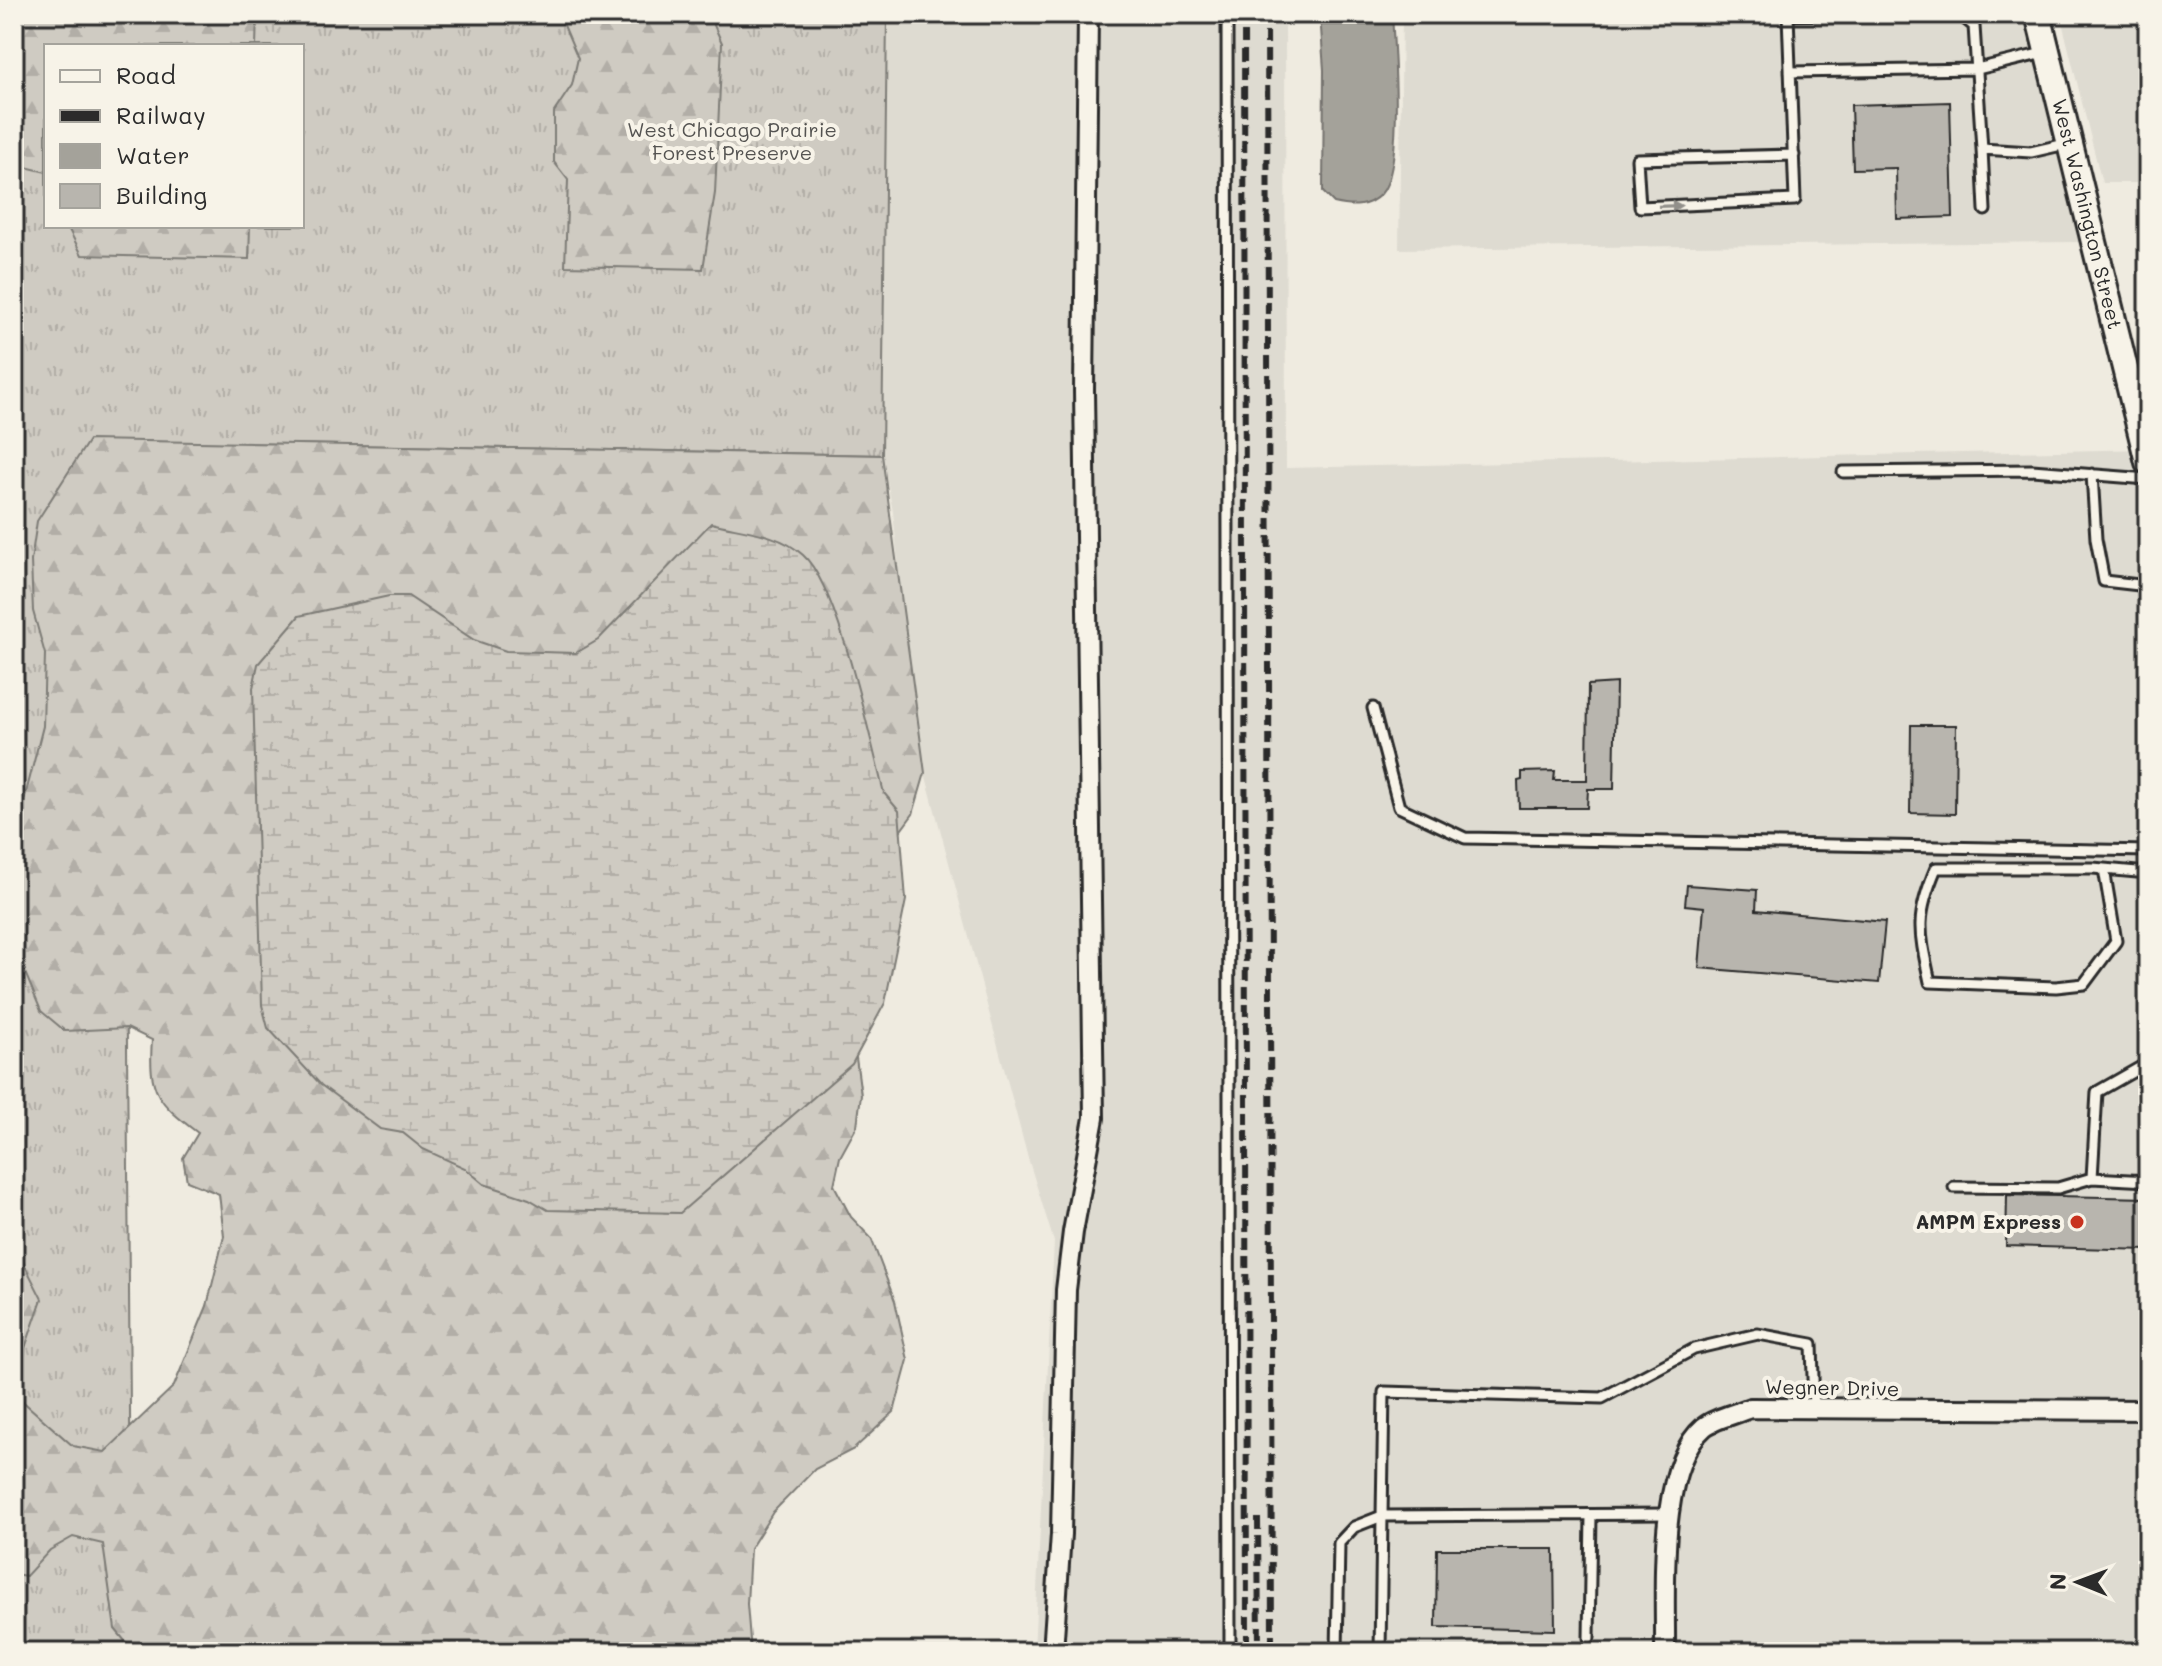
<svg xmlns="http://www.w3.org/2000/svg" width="2162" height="1666" font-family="Mali,sans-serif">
  <defs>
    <pattern id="grass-tufts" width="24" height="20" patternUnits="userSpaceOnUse" patternTransform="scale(2)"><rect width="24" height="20" fill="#cfcbc2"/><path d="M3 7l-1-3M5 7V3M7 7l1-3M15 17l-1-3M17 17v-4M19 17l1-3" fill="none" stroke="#b2aea7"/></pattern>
    <pattern id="forest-firs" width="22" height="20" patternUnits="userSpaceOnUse" patternTransform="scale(2)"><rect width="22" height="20" fill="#cfcbc2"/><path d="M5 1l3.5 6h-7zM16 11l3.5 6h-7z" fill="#b2aea7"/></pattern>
    <pattern id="wetland-marsh" width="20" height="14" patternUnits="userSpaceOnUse" patternTransform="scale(2)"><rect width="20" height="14" fill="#cfcbc2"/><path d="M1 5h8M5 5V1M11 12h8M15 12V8" fill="none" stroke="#b2aea7"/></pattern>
  </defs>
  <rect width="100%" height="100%" fill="#efebe0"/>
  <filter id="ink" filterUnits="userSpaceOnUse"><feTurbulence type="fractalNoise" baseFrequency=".0125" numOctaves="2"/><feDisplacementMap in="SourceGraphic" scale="16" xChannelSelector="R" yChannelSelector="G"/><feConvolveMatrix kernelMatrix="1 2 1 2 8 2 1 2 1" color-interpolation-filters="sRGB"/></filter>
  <g filter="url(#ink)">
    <path fill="#dedbd1" d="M887 14H1285L1286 468 2148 449V1652H1034L1054 1242 1028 1158 925 773 908 666 893 512 882 455Z
      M1402 14H2023L2079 242 1399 249Z
      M2060 14H2148V183H2102Z"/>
    <path fill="url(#grass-tufts)" stroke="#7d7b76" stroke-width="2" fill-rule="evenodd" d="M14 14H887L882 455 122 441 132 1652H14ZM46 46H302V226H46Z"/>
    <path fill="url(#forest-firs)" stroke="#7d7b76" stroke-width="2" d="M14 14H257L256 46H46V172L21 166 14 149Z
      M569 14H709L722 43 715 193 703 269 565 266 568 180 554 162V112L572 85 578 58 563 23Z
      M67 226H250L249 259 82 255Z
      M89 440 882 455 925 773 913 814 882 856 852 1028 861 1095 857 1126 840 1157 834 1185 851 1217 871 1238 895 1301 908 1360 894 1412 854 1449 815 1469 773 1512 750 1549 747 1604 751 1652H134L115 1629 103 1544 73 1537 50 1550 26 1576 14 1574V1244L42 1299 25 1348 19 1398 73 1446 105 1452 174 1386 207 1306 224 1236 219 1194 187 1181 183 1158 198 1133C157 1102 148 1092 152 1040L127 1028 65 1031 41 1011 14 946V840L43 726 45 654 33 611 31 561 37 521Z"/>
    <path fill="url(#wetland-marsh)" stroke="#7d7b76" stroke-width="2" d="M711 523C742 531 778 532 803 555 839 587 870 740 884 793L899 811 906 900 885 1003 852 1064 680 1213 548 1210 529 1199 484 1184 465 1168 423 1149 403 1133 380 1129 321 1085 268 1028 262 1005 253 688 258 664 299 616 389 596H408L474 640 506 651 576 653 598 640Z"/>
    <path fill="#a4a29a" stroke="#74726e" stroke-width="2" d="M1320 14H1392C1394 50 1404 170 1381 194 1367 208 1352 207 1334 203L1323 192 1324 70Z"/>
    <path fill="#b8b5ae" stroke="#2b2b2b" stroke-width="2" d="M1950 102 1953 217 1897 219 1896 168 1853 169 1851 105Z
      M1616 683 1614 789H1588L1587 808H1519L1518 781 1522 780V772L1555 771 1554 780H1587L1588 685Z
      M1911 725H1956L1955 814 1910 813Z
      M1687 885 1757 890 1756 910 1885 922 1879 983 1699 968 1704 907 1685 905Z
      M2007 1195 2148 1198V1250L2006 1246Z
      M1437 1549H1554L1555 1630 1436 1627Z"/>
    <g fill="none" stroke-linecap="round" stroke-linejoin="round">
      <g stroke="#2b2b2b" stroke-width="15">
        <path id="service" d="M1227 14 1230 1652
          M1959 14 1974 26 1982 149 2031 152 2070 143
          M1790 72 1977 69 2044 53
          M1982 149 1985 210
          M1794 155 1637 159 1640 207 1795 200 1788 15 1863 14
          M1843 472 2032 470 2148 479
          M2092 474 2096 539 2104 581 2148 586
          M1373 708 1399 807 1465 838 2148 851
          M2104 869 2116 941 2084 984 2056 987 1930 982C1919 931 1915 918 1936 868H2093L2148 873
          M2148 1068 2141 1067 2097 1092 2092 1178 2148 1181
          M1954 1187 2058 1188 2092 1178
          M1667 1514 1382 1516 1384 1392 1602 1398 1694 1349 1758 1334 1812 1344 1814 1411
          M1589 1638 1591 1515
          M1337 1652 1339 1543 1354 1527 1382 1516 1380 1652"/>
      </g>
      <g stroke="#2b2b2b" stroke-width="24">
        <path id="minor" d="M1053 1652 1061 1534 1066 1290 1073 1232 1094 1118 1084 391 1088 14
          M1665 1652C1666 1593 1656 1468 1704 1427 1715 1418 1736 1414 1750 1408L2148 1410"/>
      </g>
      <g stroke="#2b2b2b" stroke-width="30">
        <g id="secondary">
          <path id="s1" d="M2038 14 2148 462"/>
        </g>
      </g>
      <use href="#service" stroke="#f7f3e8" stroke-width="9"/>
      <use href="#minor" stroke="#f7f3e8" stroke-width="18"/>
      <use href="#secondary" stroke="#f7f3e8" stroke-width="24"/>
      <path stroke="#2b2b2b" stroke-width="6" stroke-dasharray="12 6" stroke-linecap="butt" d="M1244 14 1247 1652
        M1267 14 1272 1652
        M1258 1518 1259 1652"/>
    </g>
    <defs><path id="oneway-solid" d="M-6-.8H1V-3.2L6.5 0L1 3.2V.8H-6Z" transform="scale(2)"/></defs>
    <use fill="#918f8a" href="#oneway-solid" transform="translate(1670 206) rotate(-2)"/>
  </g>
  <circle fill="#c8321e" stroke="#f7f3e8" stroke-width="3" cx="2077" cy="1222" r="8"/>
  <g text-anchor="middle" stroke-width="8" stroke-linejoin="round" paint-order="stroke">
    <g font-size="20" fill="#545351" stroke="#f7f3e8">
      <text x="732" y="137">West Chicago Prairie<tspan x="732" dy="23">Forest Preserve</tspan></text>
    </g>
    <g font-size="20" fill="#2b2b2b" stroke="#f7f3e8">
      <text dy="7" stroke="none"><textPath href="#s1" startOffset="206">West Washington Street</textPath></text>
      <text transform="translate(1832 1388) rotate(1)" y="7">Wegner Drive</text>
    </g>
    <g font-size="20" font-weight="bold" fill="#2b2b2b" stroke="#f7f3e8" text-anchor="end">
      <text x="2061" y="1229">AMPM Express</text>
    </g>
  </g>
  <rect width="2162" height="1666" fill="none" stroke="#f7f3e8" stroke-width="48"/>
  <rect x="24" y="24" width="2114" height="1618" fill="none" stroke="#2b2b2b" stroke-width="3" filter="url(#ink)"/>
  <rect x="44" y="44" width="260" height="184" fill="#f7f3e8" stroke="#a5a39c" stroke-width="2"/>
  <rect x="60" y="70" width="40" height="12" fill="#f7f3e8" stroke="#a5a39c" stroke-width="2"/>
  <text x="116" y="84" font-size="24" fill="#2b2b2b">Road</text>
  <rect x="60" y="110" width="40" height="12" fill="#2b2b2b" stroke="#a5a39c" stroke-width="2"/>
  <text x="116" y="124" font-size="24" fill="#2b2b2b">Railway</text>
  <rect x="60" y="144" width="40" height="24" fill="#a4a29a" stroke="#a5a39c" stroke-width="2"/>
  <text x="116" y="164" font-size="24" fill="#2b2b2b">Water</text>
  <rect x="60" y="184" width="40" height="24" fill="#b8b5ae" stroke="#a5a39c" stroke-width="2"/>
  <text x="116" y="204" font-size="24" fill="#2b2b2b">Building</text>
  <g transform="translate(2078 1582) rotate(271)" stroke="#f7f3e8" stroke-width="6" paint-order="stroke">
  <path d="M0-6L14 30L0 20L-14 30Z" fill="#2b2b2b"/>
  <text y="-12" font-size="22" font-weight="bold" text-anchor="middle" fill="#2b2b2b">N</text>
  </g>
</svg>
